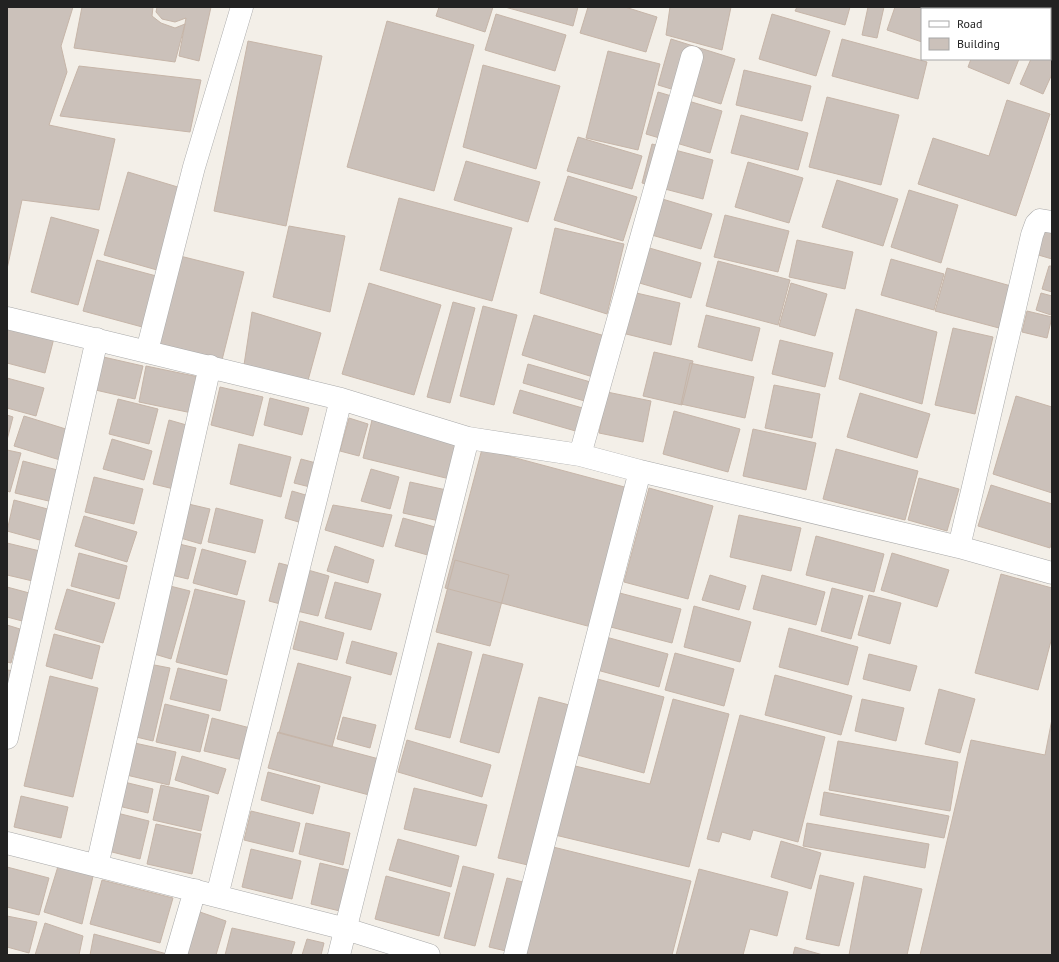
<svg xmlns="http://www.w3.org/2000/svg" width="1059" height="962" font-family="'PT Sans',sans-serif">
  <rect width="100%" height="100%" fill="#f3efe8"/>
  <path fill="#cbc1ba" stroke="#c6b5a8" d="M7 7H73L61 46 67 72 49 125 115 139 99 210 22 200 7 269Z
    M82 7H153L152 16 161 23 175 28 185 24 175 62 74 48Z
    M157 7H211L199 61 179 56 186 18 175 22 162 19 156 12Z
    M439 7H493L485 32 436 16Z
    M505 7H578L573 26Z
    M588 7H625L657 17 646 52 580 33Z
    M670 7H731L722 50 666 35Z
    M797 7H850L845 25 795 11Z
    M868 7H884L877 38 862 35Z
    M895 7H949V9H922V42L887 30Z
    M990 7H1013V9H989Z
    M1017 7H1052V20L1050 19V9H1020Z
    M496 14 566 35 555 71 485 50Z
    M772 14 830 31 816 76 759 59Z
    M387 21 474 45 434 191 347 167Z
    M671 39 735 59 721 104 658 85Z
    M842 39 927 62 918 99 832 76Z
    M248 41 322 56 286 226 214 211Z
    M1050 44 1052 45V74L1043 94 1020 84 1031 59H1050Z
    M608 51 660 64 638 150 586 138Z
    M971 59H1019L1009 84 968 67Z
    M483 65 560 86 536 169 463 147Z
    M79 66 201 80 190 132 60 116Z
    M744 70 811 86 802 121 736 105Z
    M658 92 722 111 710 153 646 134Z
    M827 97 899 115 881 185 809 167Z
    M1007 100 1050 114 1016 216 918 184 933 138 989 156Z
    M741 115 808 133 798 170 731 153Z
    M578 137 642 156 632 189 567 171Z
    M652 144 713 160 703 199 642 183Z
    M466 161 540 182 528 222 454 200Z
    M748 162 803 178 789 223 735 207Z
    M128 172 181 188 157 270 104 255Z
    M568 176 637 197 623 241 554 220Z
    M837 180 898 199 883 246 822 227Z
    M909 190 958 205 941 263 891 247Z
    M399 198 512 228 492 301 380 270Z
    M659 198 712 214 701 249 648 234Z
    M725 215 789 231 778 272 714 257Z
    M51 217 99 230 78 305 31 292Z
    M1044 224 1052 227V259L1035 254Z
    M289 226 345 236 330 312 273 297Z
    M555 228 624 244 607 314 540 293Z
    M797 240 853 252 845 289 789 277Z
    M646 247 701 263 691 298 636 282Z
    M180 256 244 272 222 360 158 344Z
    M891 259 944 274 934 310 881 295Z
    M97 260 160 277 146 328 83 311Z
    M718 261 790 280 778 325 706 306Z
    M1049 266H1052V292L1042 289Z
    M947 268 1011 286 999 328 935 311Z
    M369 283 441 305 414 395 342 374Z
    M791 283 827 294 815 336 779 326Z
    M632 292 680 303 671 345 622 333Z
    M1041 293 1052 296 1051 315 1036 310Z
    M453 302 475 308 450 403 427 397Z
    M483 306 517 315 494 405 460 396Z
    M856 309 937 332 922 404 839 379Z
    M1027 311 1052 317 1047 338 1022 332Z
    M252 312 321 333 307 384 244 365Z
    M534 315 605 336 593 377 522 355Z
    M706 315 760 328 752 361 698 347Z
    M7 325 54 338 45 373 7 363Z
    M953 328 993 337 975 414 935 405Z
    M780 340 833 353 825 387 772 374Z
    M654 352 693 361 682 405 643 396Z
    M99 356 143 366 135 399 91 389Z
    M690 363 754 377 745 418 681 404Z
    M528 364 594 383 588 402 523 383Z
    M146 366 199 377 192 413 139 402Z
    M7 378 44 388 36 416 7 408Z
    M774 385 820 394 812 438 765 428Z
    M220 387 263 397 253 436 211 425Z
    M520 390 586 409 579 432 513 413Z
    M607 392 651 401 643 442 599 433Z
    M860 393 930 414 917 458 847 437Z
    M1016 396 1052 407V493L993 474Z
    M270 398 309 408 302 435 264 425Z
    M118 399 158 409 149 444 109 434Z
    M674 411 740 429 728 472 663 454Z
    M7 415 13 417 7 440Z
    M24 416 69 430 60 460 14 446Z
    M349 418 368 424 359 456 340 451Z
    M169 420 190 426 174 489 153 484Z
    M372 420 464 445 454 480 363 458Z
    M753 429 816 443 806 490 743 476Z
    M112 439 152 451 144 480 103 469Z
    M239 444 291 457 281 497 230 484Z
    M482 449 632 489 595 628 445 588Z
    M836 449 918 471 905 520 823 499Z
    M7 450 21 453 10 492 7 491Z
    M301 459 316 463 310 487 294 483Z
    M23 461 65 472 57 503 15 493Z
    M371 469 399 477 390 509 361 501Z
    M94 477 143 489 134 524 85 512Z
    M919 478 959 489 947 531 908 520Z
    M410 482 451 491 444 522 403 513Z
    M991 485 1052 504V541L1050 548 978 526Z
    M649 488 713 506 688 599 624 582Z
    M292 491 309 496 302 523 285 518Z
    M14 500 55 511 47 542 7 531Z
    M184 503 210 509 201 544 177 537Z
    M333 505 392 515 383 547 325 530Z
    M216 508 263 520 255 553 208 542Z
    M739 515 801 528 791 571 730 557Z
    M84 516 137 532 127 562 75 546Z
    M403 518 442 529 435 557 395 546Z
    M816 536 884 554 874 592 806 575Z
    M7 543 44 552 37 582 7 575Z
    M175 543 196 548 188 579 167 574Z
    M335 546 374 560 368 583 327 571Z
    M202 549 246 561 237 595 193 583Z
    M79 553 127 566 119 599 71 586Z
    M892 553 949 570 937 607 881 590Z
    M455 560 509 575 490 646 436 632Z
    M279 563 294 567 284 605 269 601Z
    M308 570 329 576 318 616 297 611Z
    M1001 574 1052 588V637L1038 690 975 673Z
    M710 575 746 586 739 610 702 600Z
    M762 575 825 592 816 625 753 609Z
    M335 582 381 594 371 630 325 618Z
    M166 585 190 591 171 659 151 653Z
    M7 587 33 594 26 622 7 617Z
    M832 588 863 596 851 639 821 631Z
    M67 589 115 603 103 643 55 629Z
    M195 589 245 601 227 675 176 662Z
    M612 591 681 609 672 643 603 625Z
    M869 595 901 603 890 644 858 635Z
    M694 606 751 622 740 662 684 647Z
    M300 621 344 633 337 660 293 649Z
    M7 625 20 629 11 663 7 662Z
    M789 628 858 647 848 685 779 667Z
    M54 634 100 646 92 679 46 666Z
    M606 637 668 654 659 687 597 670Z
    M352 641 397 653 391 675 346 663Z
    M438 643 472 652 450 738 415 729Z
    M675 653 734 669 724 706 665 690Z
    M483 654 523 664 499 753 460 742Z
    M869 654 917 666 910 691 863 679Z
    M298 663 351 677 332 747 279 733Z
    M149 664 170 668 153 741 132 736Z
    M178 668 227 680 220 711 170 699Z
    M7 670 14 671 7 696Z
    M775 675 852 696 841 735 765 715Z
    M50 676 98 688 73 797 24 786Z
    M590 677 664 697 644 773 570 753Z
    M939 689 975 699 960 753 925 744Z
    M539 697 573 706 532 866 498 858Z
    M673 699 729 714 689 867 555 835 571 765 650 784Z
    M862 699 904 708 896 741 855 731Z
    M165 704 209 715 200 752 156 742Z
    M740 715 825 737 798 842 753 830 750 840 722 832 719 842 707 839Z
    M343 717 376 725 370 748 337 739Z
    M212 718 254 729 247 761 204 751Z
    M1052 719V955H920L971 740 1045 755Z
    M278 732 379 759 369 795 268 768Z
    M407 740 491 765 482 797 398 772Z
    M838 741 958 762 950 811 829 790Z
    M130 742 176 752 169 785 122 774Z
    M182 756 226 769 218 794 175 780Z
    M268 772 320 786 313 814 261 800Z
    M120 781 153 789 148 813 114 805Z
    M161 785 209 796 201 831 153 820Z
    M414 788 487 805 476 846 404 829Z
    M824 792 949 816 944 838 820 815Z
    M21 796 68 807 61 838 14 827Z
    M251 811 300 823 293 852 244 840Z
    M117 813 149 821 140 859 108 851Z
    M306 823 350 833 343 865 299 854Z
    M807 823 929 844 925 868 803 846Z
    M156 824 201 834 192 874 147 864Z
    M398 839 459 856 451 887 389 870Z
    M781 841 821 853 811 889 771 877Z
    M545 845 691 881 672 955H522Z
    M251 849 301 861 292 899 242 887Z
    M59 863 94 872 82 924 44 912Z
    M320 863 357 872 348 913 311 904Z
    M463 866 494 874 475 946 444 938Z
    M7 867 49 878 39 915 7 907Z
    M699 869 788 892 777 936 750 929 743 955H676Z
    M820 875 854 883 839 946 806 939Z
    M386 876 450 893 439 936 375 919Z
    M864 876 922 889 907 955H849Z
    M507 878 527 883 510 952 489 947Z
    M102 880 173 898 160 943 90 924Z
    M197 911 226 921 216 955H187Z
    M7 916 37 922 29 953 7 947Z
    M45 923 83 936 79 955H35Z
    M232 928 295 942 291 955H225Z
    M94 934 167 954V955H90Z
    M307 939 324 943 321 955H302Z
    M795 947 823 955H793Z"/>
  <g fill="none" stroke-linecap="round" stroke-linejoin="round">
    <g stroke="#a9a9a9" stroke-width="23">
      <path id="minor" d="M7 318 341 399 468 438 580 455 640 471 959 547 1052 573
        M147 351 194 167 242 7
        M580 455 692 57
        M959 547 1032 235 1036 224 1040 220 1052 222
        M7 738 97 339
        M7 843 346 929 429 955
        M97 866 210 366
        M217 896 341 399
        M176 955 195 890
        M339 955 468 438
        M515 955 640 471"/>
    </g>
    <use href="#minor" stroke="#fff" stroke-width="22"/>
  </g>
  <rect width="1059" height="962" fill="none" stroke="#222222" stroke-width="16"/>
  <rect x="921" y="8" width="130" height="52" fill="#ffffff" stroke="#a7a7a7"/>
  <rect x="929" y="21" width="20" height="6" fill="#ffffff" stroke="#a7a7a7"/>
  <text x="957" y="28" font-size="12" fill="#222222">Road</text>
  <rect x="929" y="38" width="20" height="12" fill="#cbc1ba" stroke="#a7a7a7"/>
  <text x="957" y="48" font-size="12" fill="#222222">Building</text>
</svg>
